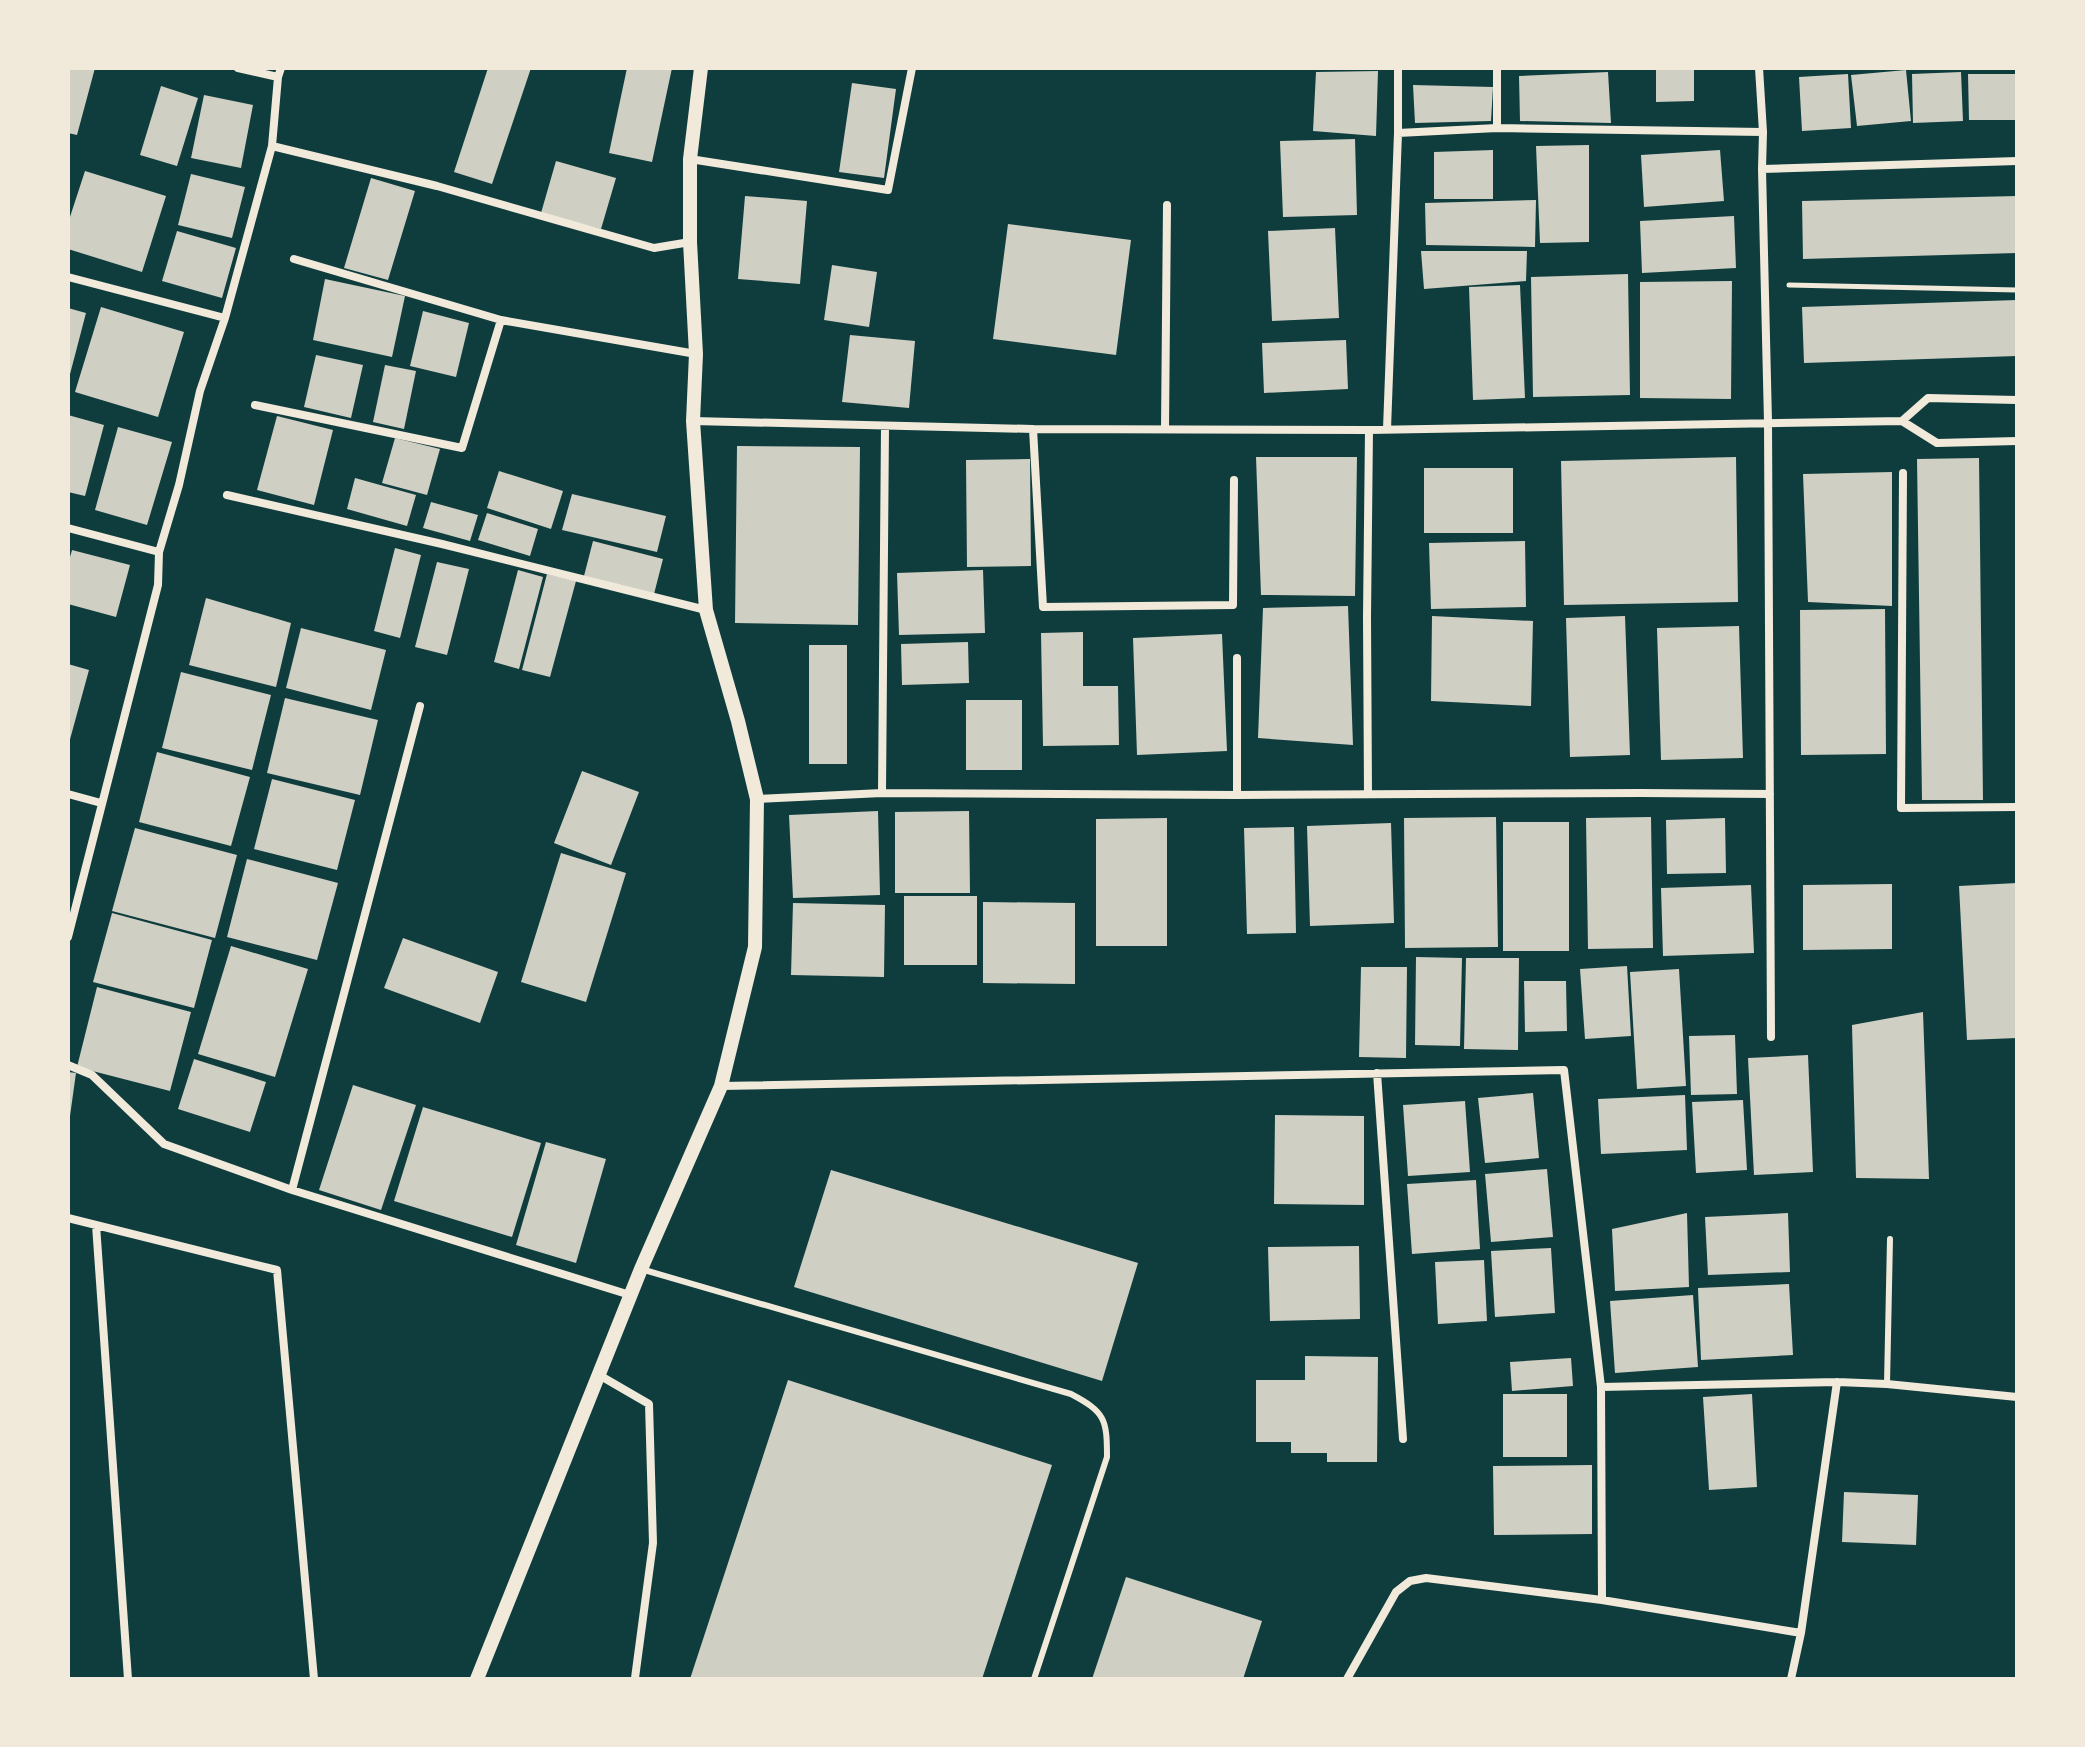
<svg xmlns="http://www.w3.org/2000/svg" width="2085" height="1747" font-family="Jost,sans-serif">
  <rect width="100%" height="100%" fill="#0f3d3e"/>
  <path fill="#cfcfc3" d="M68 68H95L77 135 68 133Z
    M488 68H531L492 184 454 172Z
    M627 68H672L652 162 609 153Z
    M1656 68H1694V101L1656 102Z
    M1906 70 1911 121 1857 126 1851 75Z
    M1378 71 1376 136 1313 131 1316 72Z
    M1608 72 1611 123 1520 121 1519 76Z
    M1961 72 1963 121 1913 123 1912 74Z
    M1848 74 1851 128 1802 131 1799 77Z
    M1968 74H2017V120H1969Z
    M852 83 896 89 884 178 839 172Z
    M1413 85 1493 87 1491 121 1415 123Z
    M161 86 198 98 177 166 140 155Z
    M204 95 253 105 241 168 191 158Z
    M1355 139 1357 215 1283 217 1280 141Z
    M1589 145V242L1540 243 1536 146Z
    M1493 150V199H1434V152Z
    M1720 150 1724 201 1644 207 1641 155Z
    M556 161 616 178 601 229 541 213Z
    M85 171 166 196 142 272 68 249V223Z
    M191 174 245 187 232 238 178 225Z
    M371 178 415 191 388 280 344 268Z
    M745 196 807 201 800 284 738 279Z
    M2017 196V253L1803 259 1802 201Z
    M1536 200 1535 247 1426 245 1425 203Z
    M1734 216 1736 268 1642 273 1640 221Z
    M1008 224 1131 240 1116 355 993 339Z
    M1335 228 1339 318 1272 321 1268 231Z
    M177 231 236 248 222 298 162 281Z
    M1421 251H1527L1526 281 1424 289Z
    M832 265 877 272 869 327 824 320Z
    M1628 274 1630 395 1533 397 1531 277Z
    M325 279 405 296 392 357 313 340Z
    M1732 281 1731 399 1640 398V282Z
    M1520 285 1525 398 1473 400 1469 287Z
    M2017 300V356L1804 363 1802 307Z
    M101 307 184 332 158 417 75 392Z
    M68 308 86 313 69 378H68Z
    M423 311 469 323 456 377 410 366Z
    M850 335 915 341 909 408 842 402Z
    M1346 340 1348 389 1264 393 1262 343Z
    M316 355 363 365 351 418 304 407Z
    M385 365 416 371 404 429 373 422Z
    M68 415 104 425 85 496 68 492Z
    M277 416 333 430 314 505 257 490Z
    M118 427 172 442 147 525 95 510Z
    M395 438 440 449 427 495 382 483Z
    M737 446 860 447 858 625 735 623Z
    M1256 457H1357L1355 596 1261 595Z
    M1736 457 1738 602 1564 605 1561 461Z
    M1979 458 1983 800H1922L1917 459Z
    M1030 459 1031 566 967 567 966 460Z
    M1424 468H1513V533H1424Z
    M499 471 563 491 551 529 487 508Z
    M1892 472V606L1808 602 1803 474Z
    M355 478 416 495 407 526 347 509Z
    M572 494 666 516 657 552 562 530Z
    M431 502 478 515 470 541 423 528Z
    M487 513 538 529 530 556 478 540Z
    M593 541 663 559 654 594 584 576Z
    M1525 541 1526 607 1431 609 1429 543Z
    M395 548 421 555 400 638 374 631Z
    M72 550 130 565 116 617 68 604V564Z
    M437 562 469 569 447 655 415 647Z
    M518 570 543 577 519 669 494 662Z
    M983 570 985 633 899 635 897 573Z
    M547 574 576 581 550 677 522 670Z
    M206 598 291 623 276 687 189 665Z
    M1348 606 1353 745 1258 738 1263 608Z
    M1885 609 1886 754 1801 755 1800 610Z
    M1432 616 1533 621 1531 706 1431 701Z
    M1625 616 1630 755 1570 757 1566 618Z
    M1739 626 1743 758 1661 760 1657 628Z
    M301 628 386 650 371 710 286 688Z
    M1083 632V686H1118L1119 745 1043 746 1041 633Z
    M1222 634 1227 751 1137 755 1133 638Z
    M968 642 969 683 902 685 901 644Z
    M809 645H847V764H809Z
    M68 664 89 670 69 743H68Z
    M181 672 271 695 252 770 162 748Z
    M285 698 378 720 360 795 267 773Z
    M966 700H1022V770H966Z
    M157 752 250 777 231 846 139 822Z
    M582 771 639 792 611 865 554 843Z
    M272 779 355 800 337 870 254 849Z
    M878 811 880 895 793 898 789 815Z
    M969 811 970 893H895V812Z
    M1496 817 1498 947 1405 948 1404 818Z
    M1651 817 1653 948 1588 949 1586 818Z
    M1167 818V946H1096V819Z
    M1725 818 1726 873 1667 874 1666 820Z
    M1503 822H1569V951H1503Z
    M1391 823 1394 923 1310 926 1307 826Z
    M1294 827 1296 933 1247 934 1244 828Z
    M135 828 237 855 215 938 112 911Z
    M561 853 626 873 586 1002 521 982Z
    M247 859 338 883 317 960 227 937Z
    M2017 883V1038L1967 1040 1959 886Z
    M1892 884V949L1803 950V885Z
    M1751 885 1754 953 1663 956 1661 888Z
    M904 896H977V965H904Z
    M983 902 1075 903V984L983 983Z
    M793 903 885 905 884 977 791 975Z
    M112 913 212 940 194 1008 93 982Z
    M403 938 498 972 480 1023 384 988Z
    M231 946 308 969 275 1077 198 1054Z
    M1416 957 1462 958 1460 1046 1415 1045Z
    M1466 958H1519L1518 1050 1464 1049Z
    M1627 966 1631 1036 1585 1039 1580 969Z
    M1361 967H1407L1406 1058 1359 1057Z
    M1679 969 1686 1086 1637 1089 1630 972Z
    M1524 981H1566L1567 1031 1525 1032Z
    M97 987 191 1012 170 1091 77 1067Z
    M1923 1012 1929 1179 1856 1178 1852 1025Z
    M1735 1035 1737 1094 1691 1095 1689 1036Z
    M1808 1055 1813 1172 1754 1175 1748 1058Z
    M194 1059 266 1082 250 1132 178 1109Z
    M68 1072 76 1073 70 1116H68Z
    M353 1085 416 1105 381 1210 319 1190Z
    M1533 1093 1539 1158 1485 1163 1478 1098Z
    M1685 1095 1687 1150 1601 1154 1598 1099Z
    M1743 1100 1747 1170 1696 1173 1692 1102Z
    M1465 1101 1470 1172 1408 1176 1403 1105Z
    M423 1107 541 1143 512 1237 394 1201Z
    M1275 1115 1364 1116V1205L1274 1204Z
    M546 1142 606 1159 576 1263 516 1245Z
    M1547 1169 1553 1237 1491 1242 1485 1174Z
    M831 1170 1138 1263 1102 1381 794 1287Z
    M1476 1180 1480 1249 1412 1254 1407 1184Z
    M1687 1213 1689 1287 1615 1291 1612 1229Z
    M1788 1213 1790 1272 1708 1275 1705 1217Z
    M1359 1246 1360 1319 1270 1321 1268 1247Z
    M1551 1248 1555 1313 1495 1317 1491 1251Z
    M1484 1260 1487 1321 1438 1324 1435 1262Z
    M1789 1284 1793 1355 1701 1360 1698 1288Z
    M1693 1295 1698 1367 1615 1373 1610 1301Z
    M1305 1356 1378 1357 1377 1462H1327V1453H1291V1442H1256V1380H1305Z
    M1571 1358 1573 1386 1512 1391 1510 1362Z
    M788 1380 1052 1465 982 1679H690Z
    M1503 1394H1567V1457H1503Z
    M1752 1394 1757 1487 1709 1490 1703 1397Z
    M1592 1465V1534L1494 1535 1493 1466Z
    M1844 1492 1918 1495 1916 1545 1842 1542Z
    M1126 1577 1262 1621 1243 1679H1092Z"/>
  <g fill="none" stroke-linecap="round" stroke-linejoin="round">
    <path stroke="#f1e9da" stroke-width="5" d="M1789 285 2017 290"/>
    <path stroke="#f1e9da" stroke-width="6" d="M641 1269 1071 1394C1105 1412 1107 1419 1107 1457L1034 1679
      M1887 1384 1890 1239"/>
    <path stroke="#f1e9da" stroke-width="8" d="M238 68 278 77
      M1497 128V68
      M1398 133 1497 128 1763 132 1759 68
      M272 146 437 186 654 248 690 242
      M690 159 888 190 912 68
      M1762 169 1763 132
      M294 259 501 320 696 354
      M68 277 225 318
      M255 405 462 448 501 320
      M693 421 1033 429 1369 430 1902 421 1937 443 2017 441
      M1902 421 1928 398 2017 400
      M1033 429 1043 607 1233 605 1234 480
      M1165 429 1167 205
      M1387 429 1398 133V68
      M1903 473 1901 808 2017 807
      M227 495 442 544 706 610
      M68 528 159 552
      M1237 658V795
      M882 793 885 426
      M68 794 101 803
      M1368 794 1367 617 1369 430
      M757 799 882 793 1237 795 1641 793 1770 794
      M68 937 158 585 159 552 179 485 200 391 225 318 272 146 278 77 281 68
      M1771 1037 1768 422 1762 169 2017 161
      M68 1065 92 1075 164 1144 292 1190 630 1295
      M1377 1073 1403 1439
      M721 1086 1564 1070 1601 1387 1602 1600
      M292 1190 420 706
      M68 1218 277 1270 314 1679
      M96 1225 128 1679
      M599 1375 649 1404 653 1543 635 1678
      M1601 1387 1837 1382 1887 1384 2017 1397
      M1347 1679 1396 1592 1410 1581 1426 1578 1602 1600 1801 1633
      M1791 1679 1801 1633 1837 1382"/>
    <path stroke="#f1e9da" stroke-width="14" d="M477 1679 641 1269 721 1086 755 947 757 799 738 721 706 610 693 421 696 354 690 242V159L701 68"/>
  </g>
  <rect width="2085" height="1747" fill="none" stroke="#f1e9da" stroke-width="140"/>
</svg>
